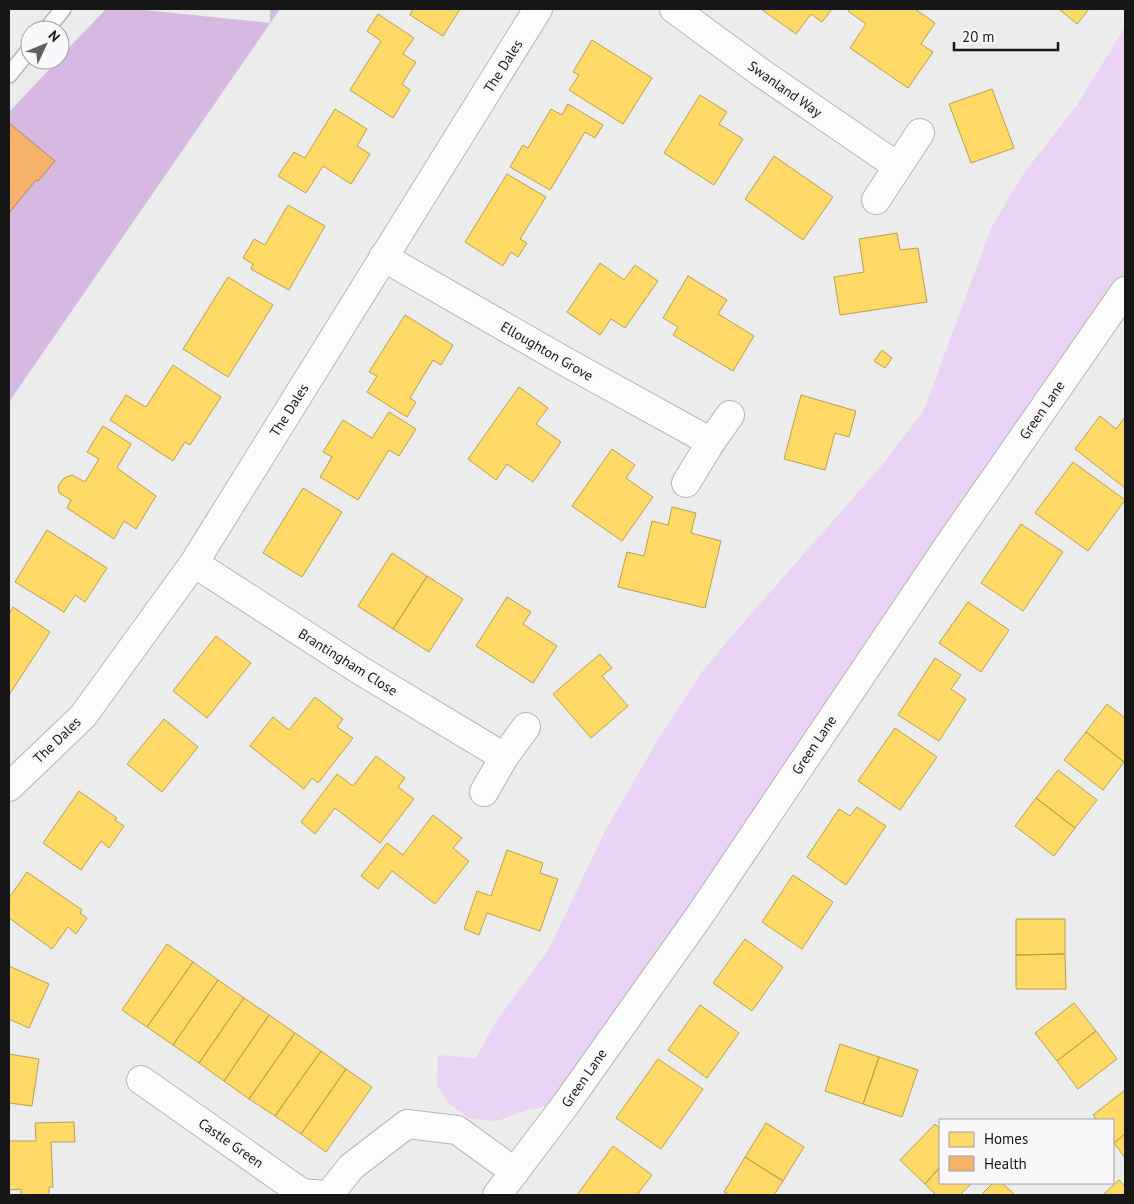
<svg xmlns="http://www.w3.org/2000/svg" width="1134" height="1204" font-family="'PT Sans',sans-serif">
  <rect width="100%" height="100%" fill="#edeced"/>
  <path fill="#ebd3f6" d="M1125 27V291L566 1104 531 1109 497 1121 470 1119 449 1104 437 1085 438 1055 476 1058 495 1023 549 949 605 831 656 743 701 673 737 630 882 465 924 410 991 228 1024 173 1077 105Z"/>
  <path fill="#d5b9e1" d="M106 9H134L270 23V9H280L9 402V213L36 180 38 181 55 161 9 123V112L58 60H60V57Z"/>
  <path fill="#ffd966" stroke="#b99e4e" d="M413 9H460L443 36 410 15Z
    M761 9H832L822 22 811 14 796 34Z
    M849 9H915L935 23 921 44 933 52 908 88 850 48 866 24 848 11Z
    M1059 9H1089L1077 24Z
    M378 14 414 38 403 54 416 62 402 84 410 90 393 118 350 90 381 41 367 31Z
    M592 40 652 78 623 124 569 90 579 75 573 72Z
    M992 89 1014 148 971 163 949 104Z
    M700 95 727 112 719 124 743 139 714 185 664 153Z
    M568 104 603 125 595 138 585 132 550 190 510 167 523 145 528 148 551 109 562 115Z
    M335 109 367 129 357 146 370 154 351 184 323 166 306 193 278 176 294 152 305 158Z
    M774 156 833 197 803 240 745 199Z
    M507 174 546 197 520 239 527 243 518 257 511 252 503 266 465 242Z
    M288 205 325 226 289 290 251 269 253 264 243 258 254 239 265 245Z
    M897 233 900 250 918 248 927 302 840 315 834 277 864 272 859 239Z
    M600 263 624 280 635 265 658 281 625 328 611 319 600 335 567 312Z
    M688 276 727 300 718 314 754 336 733 371 673 335 678 327 663 318Z
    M228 277 273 305 228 377 183 349Z
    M405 315 453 345 441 365 433 360 410 398 416 402 407 417 367 392 377 376 369 372Z
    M882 350 892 358 885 368 874 361Z
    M173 365 221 397 190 445 185 442 173 461 110 420 126 395 146 407Z
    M519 387 548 408 536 424 561 442 533 482 507 464 496 480 468 459Z
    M801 395 856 411 849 437 835 433 825 470 784 459Z
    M389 412 416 429 399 456 389 450 358 500 320 477 332 457 323 452 343 420 372 438Z
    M1100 416 1116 429 1125 417V488L1075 449Z
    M103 426 131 444 117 468 156 496 136 529 124 521 114 539 67 508 71 500 59 493 58 486 64 478 72 475 85 482 99 459 87 452Z
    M612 449 635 465 626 478 653 497 622 541 572 506Z
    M1073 462 1125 500 1088 551 1035 513Z
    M303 488 342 512 302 577 263 553Z
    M672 507 696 513 691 533 721 541 705 608 618 587 627 552 644 556 652 521 668 525Z
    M1021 524 1063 552 1023 611 981 583Z
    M47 530 107 568 85 602 75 595 64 612 15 582Z
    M392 553 427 576 393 629 358 606Z
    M427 576 463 599 429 652 393 629Z
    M507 597 531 612 523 624 557 646 533 683 476 646Z
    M968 602 1009 630 981 672 939 643Z
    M13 607 50 632 9 695V614Z
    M216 636 251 663 207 718 173 691Z
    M600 654 612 668 602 676 628 706 591 738 553 694Z
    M935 658 961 675 951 689 966 699 939 741 898 715Z
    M315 697 343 719 337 727 353 738 318 783 312 778 304 789 250 746 273 717 289 730Z
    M1107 704 1125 718V761L1124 762 1086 732Z
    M164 719 198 747 162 792 127 764Z
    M895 728 937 757 900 810 858 781Z
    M1086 732 1124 762 1103 790 1064 760Z
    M376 756 405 778 398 787 414 799 380 843 335 808 315 834 301 822 337 774 353 786Z
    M1058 770 1097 800 1075 828 1036 798Z
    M79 791 117 818 115 820 124 826 109 848 101 841 81 870 43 843Z
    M1036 798 1075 828 1054 856 1015 826Z
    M857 807 886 826 846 885 807 857 839 809 850 816Z
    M433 815 462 838 453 848 469 861 435 904 392 871 378 889 361 876 387 843 403 855Z
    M507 850 543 863 540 873 558 879 540 931 487 913 479 935 464 929 477 891 491 896Z
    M27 872 82 910 80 913 87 918 76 934 68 927 52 949 9 918V898Z
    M793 875 833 902 802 949 762 922Z
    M1016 919H1065V954L1016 955Z
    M745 939 783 967 752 1011 713 983Z
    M167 944 193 962 147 1027 122 1010Z
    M1065 954 1066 989H1016V955Z
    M193 962 218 980 173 1045 147 1027Z
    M9 966 49 984 29 1028 9 1019Z
    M218 980 244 998 199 1063 173 1045Z
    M244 998 269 1015 224 1081 199 1063Z
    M1074 1003 1096 1031 1057 1061 1035 1033Z
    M700 1005 739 1033 707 1078 668 1050Z
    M269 1015 295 1033 249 1099 224 1081Z
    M1096 1031 1117 1059 1078 1089 1057 1061Z
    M295 1033 321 1051 275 1116 249 1099Z
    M840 1044 879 1057 863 1104 825 1091Z
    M321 1051 346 1069 301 1134 275 1116Z
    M9 1054 39 1059 32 1106 9 1103Z
    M879 1057 918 1070 902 1117 863 1104Z
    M658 1059 703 1089 661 1149 616 1118Z
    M346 1069 372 1087 326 1152 301 1134Z
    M1125 1090V1134L1114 1143 1113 1141V1120H1097L1093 1115Z
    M74 1122 75 1142H51L53 1187H49V1195H21V1189L9 1190V1141H36L35 1123Z
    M766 1123 804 1147 783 1181 745 1157Z
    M935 1124 940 1129V1167L925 1184 900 1160Z
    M1125 1134V1158L1114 1143Z
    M613 1146 652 1175 637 1195H577Z
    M745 1157 783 1181 774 1195H730L724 1192Z
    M940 1167V1183H972L960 1195H936L925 1184Z
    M1119 1180 1125 1186V1195H1103Z
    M993 1183H1002L1015 1195H981Z"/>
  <path fill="#f6b26b" stroke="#b38352" d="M9 123 55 161 38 181 36 180 9 213Z"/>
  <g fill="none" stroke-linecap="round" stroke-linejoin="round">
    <g stroke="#b5b4b5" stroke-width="18">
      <path id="lane" d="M46 30 63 9
        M9 75 30 49"/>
    </g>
    <g stroke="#b5b4b5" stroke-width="30">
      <path id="street" d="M674 9 760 72 897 166
        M876 200 920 133
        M383 257 566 362 711 442
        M686 483 711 442 730 415
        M194 563 358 669 504 757
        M9 787 83 716 194 563 538 9
        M484 792 504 757 526 727
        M141 1080 302 1193 324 1195
        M329 1195 351 1167 407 1124 457 1130 515 1172
        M497 1195 566 1104 702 912 948 546 1125 291"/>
    </g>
    <use href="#lane" stroke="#fcfcfc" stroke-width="15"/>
    <use href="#street" stroke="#fcfcfc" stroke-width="28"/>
  </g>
  <g text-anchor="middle" stroke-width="5" stroke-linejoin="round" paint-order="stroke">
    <g font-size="14" fill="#171617" stroke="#fbf8fc">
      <text transform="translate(503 66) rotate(-58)" y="5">The Dales</text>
      <text transform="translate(785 89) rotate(35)" y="5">Swanland Way</text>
      <text transform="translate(547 351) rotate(30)" y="5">Elloughton Grove</text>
      <text transform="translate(289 410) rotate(-58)" y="5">The Dales</text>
      <text transform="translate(1042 410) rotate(-55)" y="5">Green Lane</text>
      <text transform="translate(348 662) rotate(32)" y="5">Brantingham Close</text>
      <text transform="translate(57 740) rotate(-44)" y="5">The Dales</text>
      <text transform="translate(814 745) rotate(-56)" y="5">Green Lane</text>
      <text transform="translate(584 1078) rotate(-55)" y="5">Green Lane</text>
      <text transform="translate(231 1143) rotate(35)" y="5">Castle Green</text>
    </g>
  </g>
  <rect width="1134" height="1204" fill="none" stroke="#171617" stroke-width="20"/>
  <rect x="939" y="1119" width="175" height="65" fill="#fbf8fc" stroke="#a09ea0"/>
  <rect x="949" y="1132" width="25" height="15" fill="#ffd966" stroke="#a09ea0"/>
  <text x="984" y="1144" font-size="15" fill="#171617">Homes</text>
  <rect x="949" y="1156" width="25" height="15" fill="#f6b26b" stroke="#a09ea0"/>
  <text x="984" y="1169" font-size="15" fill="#171617">Health</text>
  <g transform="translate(45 45) rotate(46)"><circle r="24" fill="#fbf8fc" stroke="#a09ea0"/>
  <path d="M0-4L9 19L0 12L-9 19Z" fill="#626162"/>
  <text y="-8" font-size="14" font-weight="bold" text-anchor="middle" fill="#171617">N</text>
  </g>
  <path d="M954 42v8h104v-8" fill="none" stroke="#171617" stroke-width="2.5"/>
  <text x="962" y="42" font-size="15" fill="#171617" stroke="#fbf8fc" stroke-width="4" paint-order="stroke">20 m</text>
</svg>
